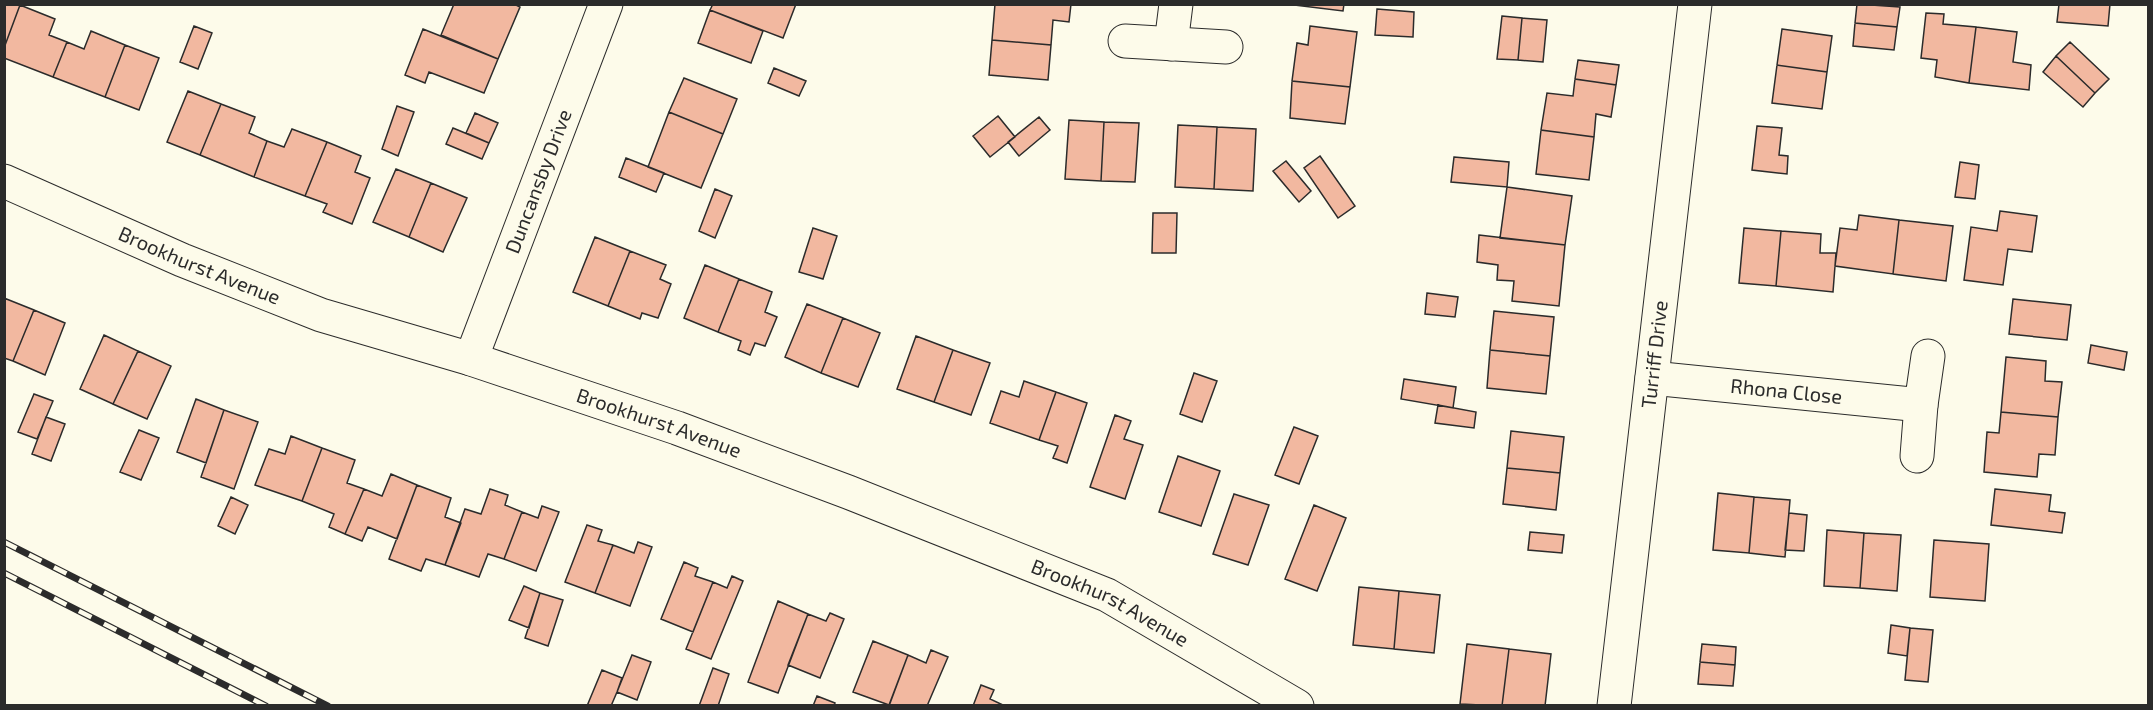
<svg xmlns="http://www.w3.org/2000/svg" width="2153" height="710" font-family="'Exo 2',sans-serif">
  <rect width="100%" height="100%" fill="#fdfbea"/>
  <path fill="#f2b8a0" stroke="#2b2b2b" stroke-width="1.5" d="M4 4 20 5 4 48Z
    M454 4H514L520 7 498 59 441 35Z
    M713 4H796L783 38 710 10Z
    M995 4H1071L1069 22 1053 20 1051 45 992 40Z
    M1286 4H1344L1343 11Z
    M1857 4 1900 7 1897 27 1855 23Z
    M2059 4H2110L2108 26 2057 22Z
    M20 5 55 19 49 35 67 42 53 77 4 58V48Z
    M1377 9 1414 12 1413 37 1375 35Z
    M710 10 763 31 751 63 698 43Z
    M1926 13 1944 14 1943 24 1976 27 1969 83 1935 77 1937 60 1921 58Z
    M1502 16 1522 18 1518 60 1497 59Z
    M1522 18 1547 20 1543 62 1518 60Z
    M1855 23 1897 27 1894 50 1853 46Z
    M194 26 212 33 198 69 180 62Z
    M1310 26 1357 32 1350 87 1292 81 1297 43 1308 45Z
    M1976 27 2017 32 2013 62 2031 65 2029 90 1969 83Z
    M423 29 498 59 484 93 429 72 425 83 405 75Z
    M1782 29 1832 36 1827 72 1777 65Z
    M91 31 125 45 105 97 53 77 67 42 84 49Z
    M992 40 1051 45 1048 80 989 75Z
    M2070 42 2109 79 2095 93 2056 56Z
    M125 45 159 58 139 110 105 97Z
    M2056 56 2095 93 2083 107 2043 72Z
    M1578 60 1619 65 1616 85 1575 79Z
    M1777 65 1827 72 1822 109 1772 103Z
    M774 68 806 81 799 96 768 83Z
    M684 78 737 99 723 134 669 112Z
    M1575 79 1616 85 1611 117 1596 114 1594 137 1541 130 1547 93 1573 96Z
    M1292 81 1350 87 1345 124 1290 118Z
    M188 91 221 104 200 155 167 142Z
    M221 104 255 117 249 133 267 141 254 177 200 155Z
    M397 106 414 112 398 156 382 149Z
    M669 112 723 134 701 188 648 167Z
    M475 113 498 123 489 143 466 133Z
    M998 116 1015 137 990 157 973 136Z
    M1039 117 1050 130 1019 156 1008 142Z
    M1069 120 1104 122 1101 181 1065 179Z
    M1104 122 1139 123 1135 182 1101 181Z
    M1178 125 1217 127 1214 189 1175 187Z
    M1757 126 1782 128 1779 155 1788 156 1787 174 1752 170Z
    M1217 127 1256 129 1253 191 1214 189Z
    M453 128 489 143 482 159 446 144Z
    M292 129 327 142 305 196 254 177 267 141 284 147Z
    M1541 130 1594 137 1589 180 1536 174Z
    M327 142 361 156 355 172 370 178 352 224 323 212 327 204 305 196Z
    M1320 156 1355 206 1338 218 1304 168Z
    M1454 157 1509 162 1507 187 1451 182Z
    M626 158 664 173 656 192 619 177Z
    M1286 161 1311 191 1299 202 1273 171Z
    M1960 162 1979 165 1975 199 1955 197Z
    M396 169 431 183 409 237 373 222Z
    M431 183 467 198 443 252 409 237Z
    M1507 187 1572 196 1565 245 1500 238Z
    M715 189 732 196 715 238 699 231Z
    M2000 211 2037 216 2032 252 2008 249 2003 285 1964 280 1971 227 1997 231Z
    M1153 213H1177L1176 253H1152Z
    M1859 215 1899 220 1893 274 1835 266 1840 228 1857 230Z
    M1899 220 1953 226 1946 281 1893 274Z
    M813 228 837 236 823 279 799 272Z
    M1744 228 1781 231 1776 286 1739 283Z
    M1781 231 1821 234 1820 253H1836L1833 292 1776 286Z
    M1479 235 1565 245 1559 306 1512 301 1514 281 1497 280 1498 265 1477 262Z
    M595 237 630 251 608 306 573 292Z
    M630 251 666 265 660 279 671 284 658 318 642 313 640 319 608 306Z
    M705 265 739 279 718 332 684 318Z
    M739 279 772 292 765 312 777 317 765 346 755 343 750 355 738 350 741 341 718 332Z
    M1427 293 1458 297 1455 317 1425 314Z
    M4 298 34 310 13 361 4 358Z
    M2013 299 2071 305 2067 340 2009 334Z
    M807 304 843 318 821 373 785 357Z
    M34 310 65 323 45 375 13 361Z
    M1494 311 1554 317 1550 356 1490 350Z
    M843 318 880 333 858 387 821 373Z
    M104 335 138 351 113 404 80 389Z
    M916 336 953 350 934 402 897 389Z
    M2091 345 2127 352 2124 370 2088 363Z
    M953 350 990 363 971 415 934 402Z
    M1490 350 1550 356 1546 394 1487 388Z
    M138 351 171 366 147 419 113 404Z
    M2006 357 2046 361 2045 381 2062 382 2058 417 2001 412Z
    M1194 373 1217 381 1202 422 1180 414Z
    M1404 379 1456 387 1453 408 1401 399Z
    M1024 381 1056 392 1039 440 990 423 1001 391 1019 397Z
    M1056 392 1087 403 1067 463 1053 458 1058 446 1039 440Z
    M34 394 53 401 37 439 18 432Z
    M196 399 224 410 206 463 177 452Z
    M1438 405 1476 412 1474 428 1435 423Z
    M224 410 258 422 234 489 201 477Z
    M2001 412 2058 417 2055 455 2039 454 2037 477 1984 472 1987 432 1999 433Z
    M1115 415 1131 421 1124 439 1143 445 1125 499 1090 487Z
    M46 417 65 424 51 461 32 454Z
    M1294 427 1318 436 1299 484 1275 475Z
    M139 430 159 438 141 480 120 472Z
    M1511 431 1564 437 1560 473 1507 468Z
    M291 436 322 448 302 501 255 485 269 449 285 454Z
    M322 448 355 460 347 483 364 489 345 534 329 527 334 514 302 501Z
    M1178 456 1220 471 1201 526 1159 512Z
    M1507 468 1560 473 1556 510 1503 504Z
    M391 474 417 485 397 539 368 527 362 541 345 534 364 489 382 496Z
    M417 485 451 498 445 517 461 523 445 565 426 559 421 571 389 559Z
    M490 489 508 495 505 505 522 512 504 559 488 554 479 577 445 565 465 509 481 514Z
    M1995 489 2051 495 2049 511 2065 513 2062 533 1991 525Z
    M1718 493 1754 497 1749 553 1713 550Z
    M1234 494 1269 505 1248 565 1213 554Z
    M231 497 248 505 235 534 218 526Z
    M1754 497 1790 500 1785 557 1749 553Z
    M1314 505 1346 518 1317 591 1285 579Z
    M542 506 559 512 536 571 504 559 522 512 538 518Z
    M1789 513 1807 515 1804 551 1785 550Z
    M587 525 602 530 598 541 613 545 595 593 565 582Z
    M1827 530 1864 533 1860 588 1824 586Z
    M1530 532 1564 535 1562 553 1528 550Z
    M1864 533 1901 535 1897 591 1860 588Z
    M1934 540 1989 544 1985 601 1930 597Z
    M638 542 652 547 630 606 595 593 613 545 634 553Z
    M684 562 698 568 695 576 713 582 693 632 661 619Z
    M732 576 743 581 711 659 686 649 713 582 727 588Z
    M524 586 540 593 529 628 509 620Z
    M1359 587 1399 591 1394 649 1353 645Z
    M1399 591 1440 595 1434 653 1394 649Z
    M540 593 563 600 548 646 525 638Z
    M778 601 808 614 778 693 748 682Z
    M830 613 844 619 820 678 788 665 808 614 826 621Z
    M1891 625 1910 628 1907 656 1888 653Z
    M1910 628 1933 630 1928 682 1905 680Z
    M873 641 908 655 889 705 853 692Z
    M1467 644 1509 649 1502 706 1460 704Z
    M1702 644 1736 647 1735 665 1700 662Z
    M1509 649 1551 654 1545 706H1502Z
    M931 650 948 657 927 706H889L908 655 926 663Z
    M632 655 651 662 637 700 617 692Z
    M1700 662 1735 665 1733 686 1698 684Z
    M713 668 729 674 718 706H699Z
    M602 670 622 678 617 692 611 706H587Z
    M981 685 994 690 990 699 1005 706H973Z
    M817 696 835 703 834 706H813Z"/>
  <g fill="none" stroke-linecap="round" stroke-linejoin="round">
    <g stroke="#2b2b2b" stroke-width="35">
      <g id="minor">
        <path d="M1125 41 1226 47"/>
        <path d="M1171 44 1176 4"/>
        <path id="s1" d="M4 181 182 260 321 315 471 359 677 428 848 492 1107 595 1297 706"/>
        <path id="s2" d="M471 359 606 4"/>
        <path id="s3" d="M1652 378 1921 405 1928 356"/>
        <path d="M1917 456 1921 405"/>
        <path id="s4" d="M1614 706 1695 4"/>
      </g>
    </g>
    <use href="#minor" stroke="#fdfbea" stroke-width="33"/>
    <g stroke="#2b2b2b" stroke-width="7">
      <path id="rail" d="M4 542 328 706
        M4 573 266 706"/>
    </g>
    <use href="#rail" stroke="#fdfbea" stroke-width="4.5" stroke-dasharray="14" stroke-linecap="butt"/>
  </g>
  <g text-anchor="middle" stroke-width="4.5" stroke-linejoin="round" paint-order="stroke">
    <g font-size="20" fill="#2b2b2b" stroke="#fdfbea">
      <text dy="7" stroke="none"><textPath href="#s2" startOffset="190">Duncansby Drive</textPath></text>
      <text dy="7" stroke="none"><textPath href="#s1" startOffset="213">Brookhurst Avenue</textPath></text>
      <text dy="7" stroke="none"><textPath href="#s4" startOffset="354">Turriff Drive</textPath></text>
      <text dy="7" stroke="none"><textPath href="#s3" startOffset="135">Rhona Close</textPath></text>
      <text dy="7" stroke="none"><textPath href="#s1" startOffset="699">Brookhurst Avenue</textPath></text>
      <text dy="7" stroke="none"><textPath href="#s1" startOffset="1185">Brookhurst Avenue</textPath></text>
    </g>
  </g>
  <rect width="2153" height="710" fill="none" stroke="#2b2b2b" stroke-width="12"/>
</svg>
